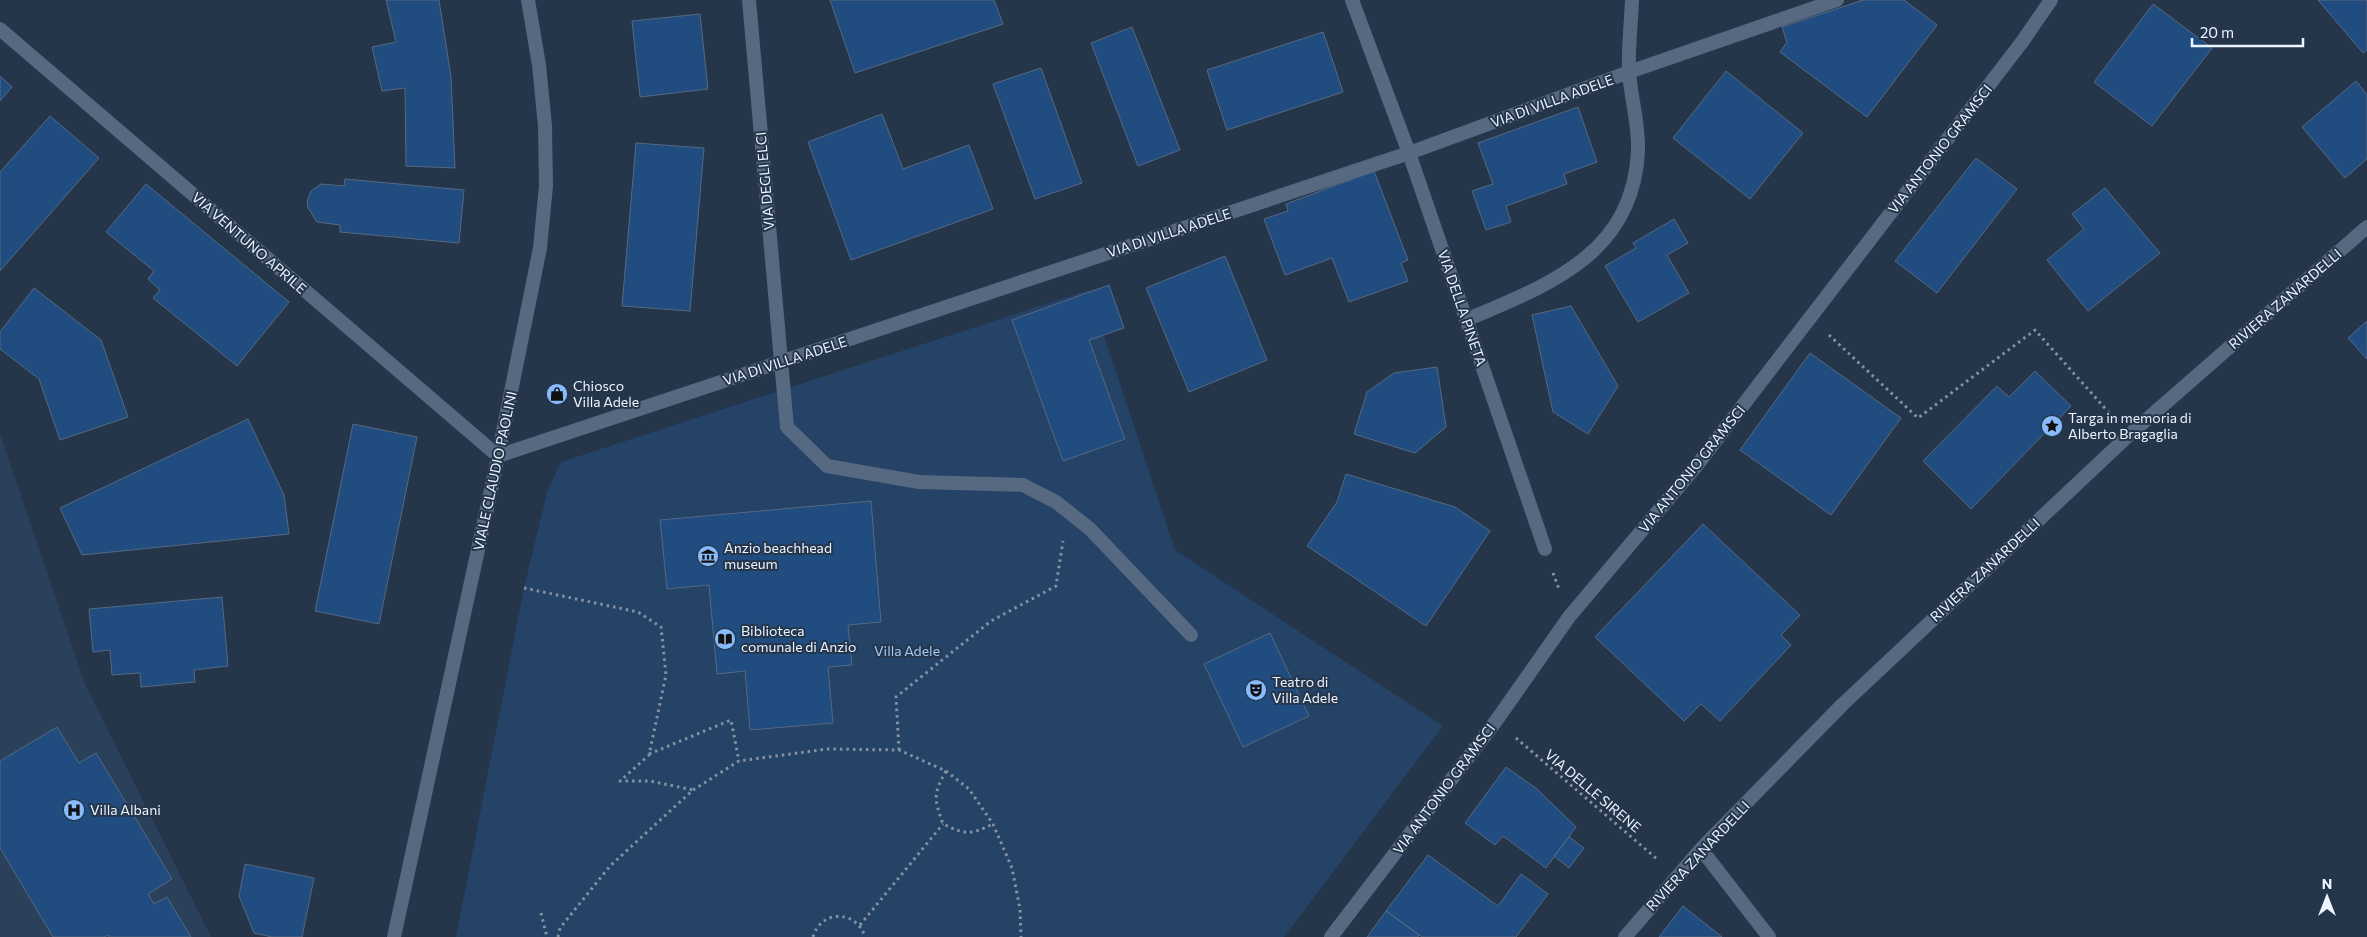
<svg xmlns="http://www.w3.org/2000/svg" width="2367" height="937" font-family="Commissioner,sans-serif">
  <rect width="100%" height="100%" fill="#25364b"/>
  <path fill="#2b405a" d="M0 434 85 684 211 937H0Z"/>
  <path fill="#254267" d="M1089 290 1175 550 1443 726 1284 937H456L524 588 547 492 561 462Z"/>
  <path fill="#204c80" stroke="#566980" d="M386 0H439L451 77 455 168 406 166 405 88 382 91 372 47 396 42Z
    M830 0H994L1003 24 855 73Z
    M1863 0H1904L1937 25 1867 117 1780 52 1787 42 1782 27Z
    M2318 0H2367V50L2363 53Z
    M2153 4 2212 48 2152 126 2094 82Z
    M700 14 708 89 640 97 632 21Z
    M1132 27 1180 150 1138 166 1091 43Z
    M1323 32 1343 92 1227 130 1207 70Z
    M1041 68 1082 183 1035 199 993 84Z
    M1726 71 1803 133 1750 199 1673 138Z
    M0 76 12 87 0 101Z
    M2356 81 2367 95V159L2345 178 2302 127Z
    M1578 107 1597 162 1564 174 1567 184 1506 206 1511 222 1486 230 1472 191 1493 184 1478 143Z
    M882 114 903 169 969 145 993 209 851 260 808 142Z
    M50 116 99 158 0 271V172Z
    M636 143 704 148 690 311 622 306Z
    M1976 158 2017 189 1937 293 1895 261Z
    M1374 171 1408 260 1401 263 1408 281 1349 302 1332 258 1285 275 1264 219 1288 211 1286 204Z
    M345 179 464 190 459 243 340 232V225L317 222 308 208 307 202 311 191 321 184 344 186Z
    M146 184 289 302 237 366 153 298 160 290 148 279 154 271 106 232Z
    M2105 188 2160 253 2088 311 2047 260 2084 229 2072 214Z
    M1674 219 1688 243 1667 255 1689 293 1638 322 1605 266 1636 248 1633 243Z
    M1225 256 1267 360 1189 392 1146 288Z
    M1109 285 1124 328 1089 340 1125 439 1063 461 1012 320Z
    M34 288 101 340 128 417 60 440 39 379 0 349V332Z
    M1571 306 1618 386 1588 434 1553 412 1532 315Z
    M2367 321V359L2348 338Z
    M1810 353 1901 418 1831 515 1740 450Z
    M1437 367 1446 427 1415 453 1354 434 1367 392 1394 373Z
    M2035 371 2071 406 1971 509 1923 461 1997 386 2009 397Z
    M248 419 284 495 289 534 82 555 60 508Z
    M353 424 417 437 379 624 315 611Z
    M1346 474 1455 507 1490 531 1426 626 1307 546 1337 502Z
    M871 501 881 622 848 625 852 665 828 667 833 723 750 730 745 671 717 674 709 585 667 589 660 520Z
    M1703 524 1800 615 1781 635 1791 645 1720 721 1701 704 1684 721 1595 637Z
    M222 597 228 666 194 670 195 682 141 687 140 673 112 675 110 650 93 652 89 609Z
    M1270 633 1309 716 1243 747 1204 664Z
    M57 727 79 763 96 753 172 879 148 894 154 904 167 897 191 937H109L108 935 104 937H53L0 848V761Z
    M1506 767 1537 789 1576 827 1546 868 1503 836 1495 845 1465 823Z
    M1569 837 1584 848 1569 868 1554 856Z
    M1428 855 1498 906 1521 874 1548 894 1516 937H1422L1386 911Z
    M245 864 314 878 302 937H272L254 933 239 896Z
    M1683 906 1722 937H1659Z
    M1386 911 1419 935 1418 937H1367Z"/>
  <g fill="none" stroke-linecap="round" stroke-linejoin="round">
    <path stroke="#8592a2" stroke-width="3" stroke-dasharray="2.5 4" stroke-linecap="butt" d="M1829 335 1918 418 2035 330 2112 416
      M1553 573 1559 589
      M524 588 638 612 661 627 666 675 649 755 620 781H650L693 790
      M1516 738 1657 859
      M899 750 896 697 991 621 1056 586 1063 541
      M649 754 731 720 739 761
      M946 771C933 794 934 799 943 824 966 835 970 835 993 824
      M541 913 547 937
      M860 925 943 824
      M558 937 560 928 610 866 693 790 739 761 827 749 899 750 946 771 969 789 993 824 1012 868 1020 909 1021 937
      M813 937C821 909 857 910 865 937"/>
    <path stroke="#566981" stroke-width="14" d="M781 361 787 427 827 466 919 482 1023 485 1056 502 1090 529 1191 635"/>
    <path stroke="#566981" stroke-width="14" d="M749 0 781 361
      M1352 0 1409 153 1545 549
      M0 29 498 456 1409 153 1629 72 1837 0
      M1466 320C1548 285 1633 255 1638 151 1639 124 1631 99 1629 72 1628 49 1631 24 1632 0
      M1701 849 1769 937
      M1331 937 1496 721 1569 617 1697 465 2022 42 2051 0
      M1625 937 1701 849 1842 705 2129 435 2367 227"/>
    <path stroke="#566981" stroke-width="14" d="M394 937 494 476 540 248 546 186 545 126 539 65 528 0"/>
  </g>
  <defs>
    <g id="shop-disc" transform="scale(1.125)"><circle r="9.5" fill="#87bbfc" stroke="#25364b"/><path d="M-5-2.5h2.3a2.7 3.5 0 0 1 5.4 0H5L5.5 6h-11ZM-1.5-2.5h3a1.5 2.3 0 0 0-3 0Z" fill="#111"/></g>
    <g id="sight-disc" transform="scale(1.125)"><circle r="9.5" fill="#87bbfc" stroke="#25364b"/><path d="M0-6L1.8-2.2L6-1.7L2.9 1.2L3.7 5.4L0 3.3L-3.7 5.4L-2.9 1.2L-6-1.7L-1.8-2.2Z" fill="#111"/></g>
    <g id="museum-disc" transform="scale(1.125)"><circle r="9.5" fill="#87bbfc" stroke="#25364b"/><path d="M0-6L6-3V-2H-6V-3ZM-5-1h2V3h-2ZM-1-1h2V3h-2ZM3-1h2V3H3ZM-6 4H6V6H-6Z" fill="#111"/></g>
    <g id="library-disc" transform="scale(1.125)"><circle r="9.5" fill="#87bbfc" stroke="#25364b"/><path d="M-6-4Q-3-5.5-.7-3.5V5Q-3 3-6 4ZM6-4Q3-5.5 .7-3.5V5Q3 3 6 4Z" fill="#111"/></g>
    <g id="theatre-disc" transform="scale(1.125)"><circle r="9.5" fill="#87bbfc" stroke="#25364b"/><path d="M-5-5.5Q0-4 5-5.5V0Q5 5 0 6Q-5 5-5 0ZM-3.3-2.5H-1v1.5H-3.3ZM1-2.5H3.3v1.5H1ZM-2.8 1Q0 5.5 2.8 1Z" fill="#111"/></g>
    <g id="hospital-disc" transform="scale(1.125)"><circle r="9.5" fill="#87bbfc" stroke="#25364b"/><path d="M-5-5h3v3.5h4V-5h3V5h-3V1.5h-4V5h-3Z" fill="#111"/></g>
  </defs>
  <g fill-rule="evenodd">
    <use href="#shop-disc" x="557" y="394"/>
    <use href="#sight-disc" x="2052" y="426"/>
    <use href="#museum-disc" x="708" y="556"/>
    <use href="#library-disc" x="725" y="639"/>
    <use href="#theatre-disc" x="1256" y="690"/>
    <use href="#hospital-disc" x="74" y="810"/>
  </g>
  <g text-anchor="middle" stroke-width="4" stroke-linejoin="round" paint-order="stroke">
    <g font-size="14" fill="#ebf4ff" stroke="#25364b">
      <text transform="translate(1552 101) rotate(-20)" y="5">VIA DI VILLA ADELE</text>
      <text transform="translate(1940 149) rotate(-52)" y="5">VIA ANTONIO GRAMSCI</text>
      <text transform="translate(765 181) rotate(-95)" y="5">VIA DEGLI ELCI</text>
      <text transform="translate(1169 233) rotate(-18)" y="5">VIA DI VILLA ADELE</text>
      <text transform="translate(249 243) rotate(41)" y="5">VIA VENTUNO APRILE</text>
      <text transform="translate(2285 299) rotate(-41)" y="5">RIVIERA ZANARDELLI</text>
      <text transform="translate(1462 308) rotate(71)" y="5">VIA DELLA PINETA</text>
      <text transform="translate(785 361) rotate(-18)" y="5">VIA DI VILLA ADELE</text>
      <text transform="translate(1692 469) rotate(-51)" y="5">VIA ANTONIO GRAMSCI</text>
      <text transform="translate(495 471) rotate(-78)" y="5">VIALE CLAUDIO PAOLINI</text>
      <text transform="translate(1985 570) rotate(-43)" y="5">RIVIERA ZANARDELLI</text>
      <text transform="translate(1444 789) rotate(-53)" y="5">VIA ANTONIO GRAMSCI</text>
      <text transform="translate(1593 791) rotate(40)" y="5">VIA DELLE SIRENE</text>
      <text transform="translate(1698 856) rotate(-47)" y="5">RIVIERA ZANARDELLI</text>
    </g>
    <g font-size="14" fill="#ebf4ff" stroke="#25364b" text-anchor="start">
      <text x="573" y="391">Chiosco<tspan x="573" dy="16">Villa Adele</tspan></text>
      <text x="2068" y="423">Targa in memoria di<tspan x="2068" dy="16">Alberto Bragaglia</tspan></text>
      <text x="724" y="553">Anzio beachhead<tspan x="724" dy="16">museum</tspan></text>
      <text x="741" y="636">Biblioteca<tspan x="741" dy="16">comunale di Anzio</tspan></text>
      <text x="1272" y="687">Teatro di<tspan x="1272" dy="16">Villa Adele</tspan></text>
      <text x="90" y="815">Villa Albani</text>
    </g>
    <g font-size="14" fill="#a2c7f7" stroke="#25364b">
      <text x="907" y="656">Villa Adele</text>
    </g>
  </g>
  <g transform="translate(2327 897)" stroke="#25364b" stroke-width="4" paint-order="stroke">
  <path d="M0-4L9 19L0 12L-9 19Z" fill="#ebf4ff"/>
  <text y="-8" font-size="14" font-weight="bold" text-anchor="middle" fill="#ebf4ff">N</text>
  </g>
  <path d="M2192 38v8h111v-8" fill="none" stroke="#ebf4ff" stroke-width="2.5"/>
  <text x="2200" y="38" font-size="15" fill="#ebf4ff" stroke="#25364b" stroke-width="4" paint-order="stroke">20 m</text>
</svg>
